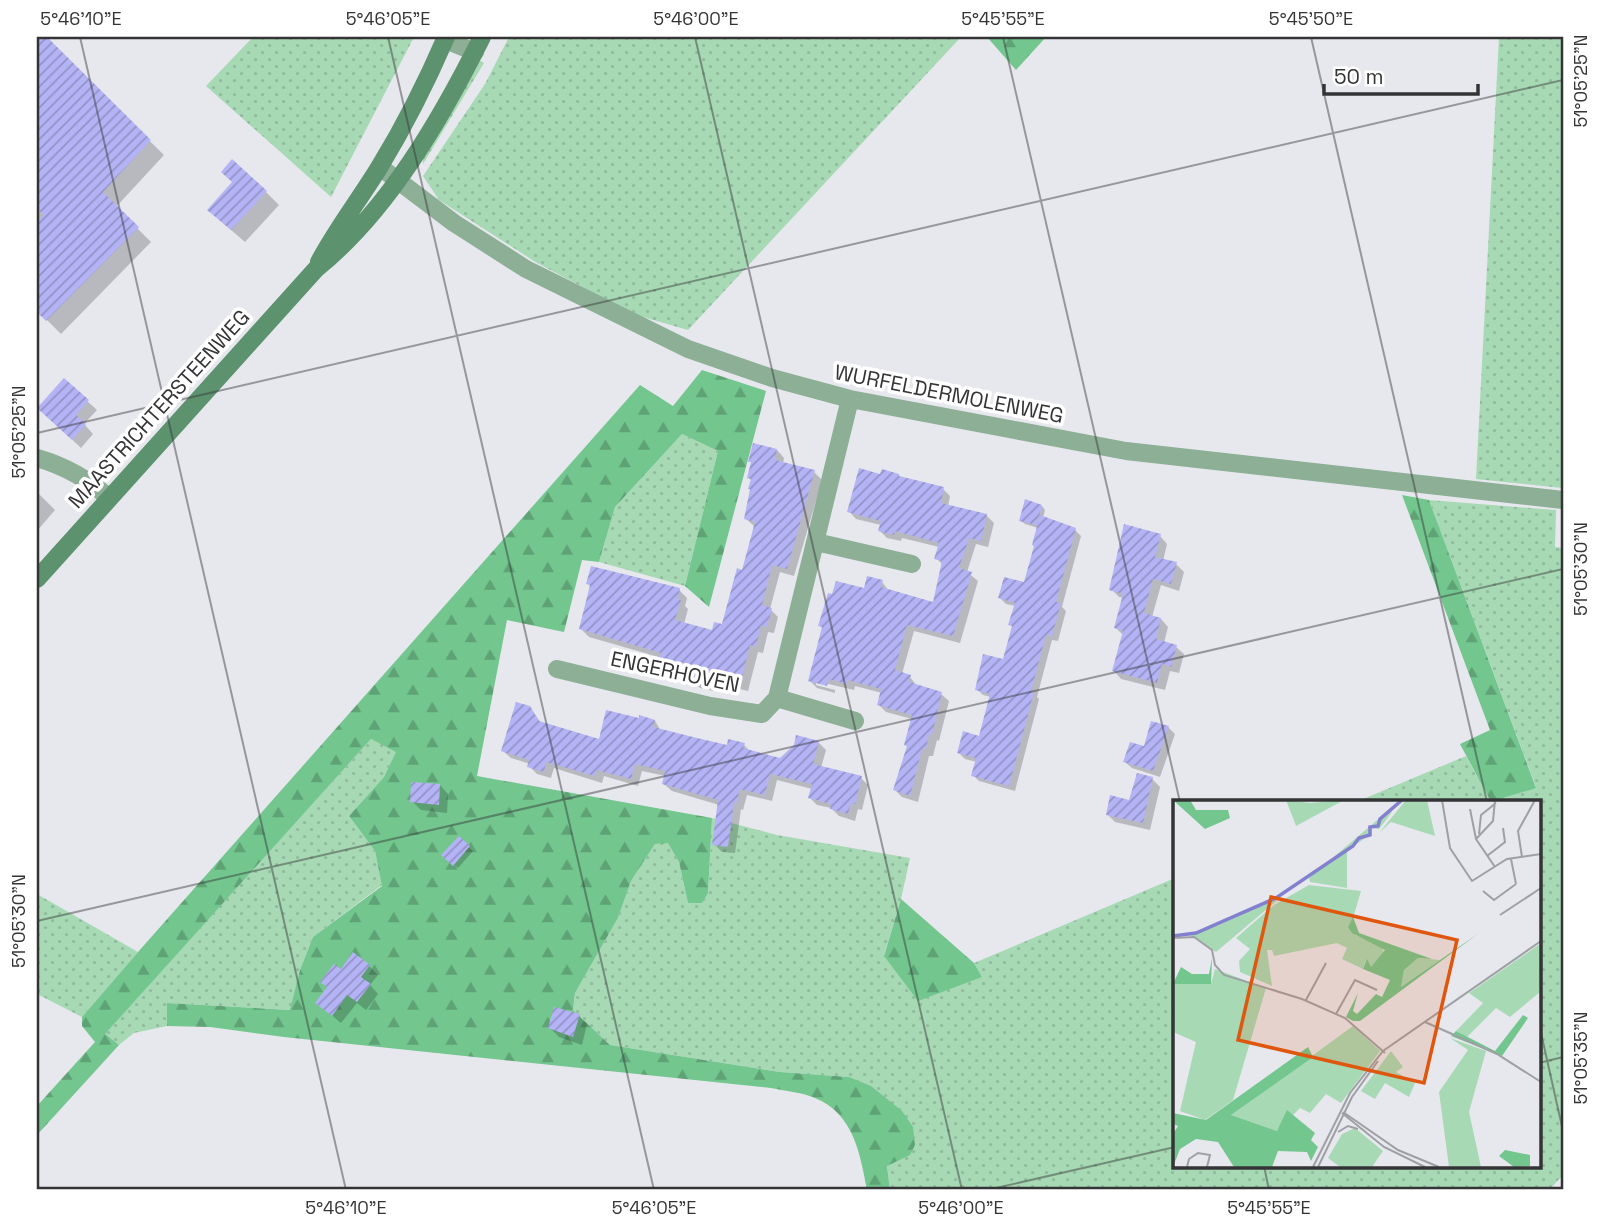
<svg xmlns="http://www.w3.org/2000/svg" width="1600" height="1227" font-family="'Space Grotesk',sans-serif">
  <defs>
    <pattern id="grass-dots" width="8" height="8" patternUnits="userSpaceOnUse" patternTransform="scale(1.75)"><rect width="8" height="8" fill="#a7d9b5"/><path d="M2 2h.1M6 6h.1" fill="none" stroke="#90bb9c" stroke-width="1.8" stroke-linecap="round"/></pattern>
    <pattern id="forest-firs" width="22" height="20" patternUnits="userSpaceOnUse" patternTransform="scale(1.75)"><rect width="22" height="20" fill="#72c68e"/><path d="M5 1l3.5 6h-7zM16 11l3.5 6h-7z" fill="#5ea275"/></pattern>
    <pattern id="building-hatch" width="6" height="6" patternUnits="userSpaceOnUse" patternTransform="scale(1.75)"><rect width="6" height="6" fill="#b4b3f5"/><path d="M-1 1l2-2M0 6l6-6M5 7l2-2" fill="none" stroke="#9392c7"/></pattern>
  </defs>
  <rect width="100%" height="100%" fill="#e7e8ee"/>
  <path fill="url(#grass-dots)" d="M253 37H414L331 197 206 86Z
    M509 37H961L688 330 636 315 537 263 439 200 423 176 485 84Z
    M1499 37H1563V488L1476 479Z
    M479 60 484 63 423 164V158Z
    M682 434 718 451 685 586 599 562 615 507Z
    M1429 500 1556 510 1555 547 1563 548V1175L1549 1190H890L887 1165 849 1077 780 1072 610 1045 573 1010 575 993 618 918 631 881 655 844 668 842 679 862 688 903 708 893 712 818 777 835 910 858 901 899 884 955 982 977 974 963 1175 878V1166H1539V802H1494L1536 787Z
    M371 739 397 751 384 777 349 816 375 851 382 885 313 937 300 970 291 1010 167 1003V1026L134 1033 119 1045 104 1034Z
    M1466 756 1491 802H1356Z
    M37 894 138 952 82 1017 37 994Z"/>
  <path fill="url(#forest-firs)" d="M987 37H1046L1016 70Z
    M702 370 766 391 709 607 685 586 718 451 682 434 615 507 599 562 582 560 564 632 507 620 477 776 712 818 708 893 702 903H688L679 862 668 843 655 844 631 881 618 918 575 993 573 1010 610 1045 780 1072 849 1077 871 1086 902 1111 913 1127 915 1145 910 1155 887 1166 890 1190H867C860 1154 854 1114 815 1098 801 1092 785 1091 771 1088L284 1037 210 1027 167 1026V1003L290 1010 300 970 313 937 382 886 375 851 349 816 384 777 396 752 371 739 105 1034 119 1045 37 1135V1106L95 1042 82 1026V1017L138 952 640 385 673 406Z
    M1402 495 1429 500 1536 788 1491 802 1460 744 1490 730Z
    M901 899 974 963 982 977 918 1001 884 956Z"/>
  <path fill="#0003" d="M37 37H44L164 155 116 207 151 242 61 334 37 310Z
    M266 192 279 205 245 242 223 223Z
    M64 380 97 410 84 424 93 434 81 448 48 417Z
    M777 450 784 458 783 464 814 472 822 480 794 576 780 572 770 609 778 617 774 633 768 632 763 653 758 652 748 691 716 683 714 691 700 688 691 679 668 673 660 665 662 658 589 637 581 629 591 587 588 584 679 590 687 598 685 606 688 609 684 624 713 632 723 626 744 572 754 526 746 519 752 481 749 478Z
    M902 479 943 489 950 496 948 507 986 515 994 523 988 547 976 544 967 572 978 581 960 643 914 631 902 674 910 677 917 686 941 694 949 701 939 741 937 740 933 756H929L918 802 902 797 895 790 908 747 906 745 912 719 886 712 879 705 882 693 855 686 854 690 816 681V685L835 690V693L817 688 810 681 824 629 820 626 865 590 882 582 889 591 934 604 943 565 936 558 939 547 902 538 901 541 887 538 880 531 881 525 856 519 849 511Z
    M37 492 55 510 37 531Z
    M1042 506 1045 510 1043 518 1075 530 1081 536 1062 607 1066 611 1058 641 1052 640 1037 697 1039 699 1015 791 979 781 973 775 977 762 965 759 959 753 980 738 991 697 983 695 977 689 1005 661 1013 627 1015 606 1006 604 1000 598 1025 584 1036 547 1038 528 1025 524 1021 521Z
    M1160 536 1167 544 1163 561 1176 564 1184 572 1179 591 1161 585 1152 617 1161 619 1168 627 1164 643 1176 647 1184 654 1179 673 1170 671 1165 690 1121 679 1114 671 1123 635 1116 628 1124 598 1119 597 1111 589Z
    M529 707 542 724 600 741 655 721 661 731 728 747 744 745 751 752 781 760 818 742 826 750 821 768 861 778 868 785 862 810 858 809 855 821 839 816 831 808 817 805 810 798 812 789 777 780 772 801 747 795 743 810 741 809 735 853 722 852 714 844 719 805 672 791 664 784 666 776 642 771 638 786 604 776 602 783 554 768 551 778 537 774 529 766 530 764 511 758 503 751Z
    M1168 727 1175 734 1160 777 1132 768 1125 762 1145 748Z
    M1152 779 1160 787 1150 830 1115 822 1107 814 1131 802Z
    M440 785 448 794 447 813 421 810 412 801Z
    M459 839 473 851 458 868 444 855Z
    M369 966 378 975 370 985 378 994 366 1010 357 1003 341 1023 317 1003 341 971Z
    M579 1016 587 1024 582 1045 559 1037 550 1028Z"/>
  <path fill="url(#building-hatch)" d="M37 37H47L151 140 103 192 139 227 46 321 37 312V221L44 215 37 208Z
    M232 159 267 191 231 230 207 210 232 182 221 172Z
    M64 378 89 400 76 415 86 424 72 440 37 408Z
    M753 443 777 449 775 460 815 470 787 569 772 565 762 605 772 608 767 627 761 625 756 647 750 645 740 685 708 677 706 684 690 680 692 674 658 665 661 653 579 629 590 585 586 584 591 566 680 588 678 599 681 600 675 620 712 630 714 622 722 624 737 568 742 570 755 522 744 519 750 489H748L751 479 747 478 751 462H748Z
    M859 468 880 474 882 469 899 474V476L944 487 941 503 987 514 981 541 969 538 959 568 972 572 953 636 907 625 895 670 911 675 909 682 942 692 932 735 929 734 926 749H922L910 796 893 790 907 746 904 745 912 715 877 705 881 689 848 680 847 684 829 679 827 686 808 681 822 627 818 626 828 593 832 594 836 581 864 588 867 576 883 580 881 587 933 602 942 561 934 559 939 543 895 531 894 535 878 531 881 521 847 512Z
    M1025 499 1042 505 1037 525 1019 521Z
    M1040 515 1076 528 1056 602 1061 603 1052 636 1046 635 1031 691 1034 692 1009 786 971 776 976 758 957 753 963 731 979 736 990 694 975 690 983 654 1003 659 1012 626 1008 625 1015 603 998 598 1001 588 1004 577 1024 582 1034 546 1032 545Z
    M1124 524 1161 534 1155 557 1177 562 1171 584 1153 579 1144 613 1161 618 1156 639 1177 645 1171 667 1162 664 1157 683 1112 671 1123 631 1114 628 1123 594 1109 590Z
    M516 702 530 706 539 721 599 739 606 710 639 718V715L655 720 653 727 697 738 727 745 728 739 745 743 743 748 780 758 794 745 796 735 819 741 813 764 862 776 855 804 851 803 848 814 830 809 831 804 808 798 812 784 770 774 765 795 740 789 736 804 734 803 728 847 712 845 718 800 662 784 665 771 635 764 631 779 597 770 595 776 546 762 544 772 527 767 529 760 501 751Z
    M1151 721 1169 726 1153 771 1123 762 1130 742 1144 746Z
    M1137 773 1153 777 1143 823 1106 815 1110 795 1129 800Z
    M411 782 440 784 439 805 410 802Z
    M459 836 470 846 453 866 441 855Z
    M353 952 370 965 361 977 371 984 357 1002 347 995 332 1016 315 1003 327 987 320 982 334 964 341 969Z
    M554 1007 580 1014 573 1037 548 1028Z"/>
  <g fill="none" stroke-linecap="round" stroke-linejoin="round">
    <path stroke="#8caf96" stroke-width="18" d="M445 40 475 52
      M380 167 454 223 526 269 688 349 772 378 850 399 1126 451 1563 500
      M37 458C65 466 87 478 109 498
      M816 542 912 564
      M557 669 710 706 762 714 777 698 850 399
      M777 698 855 721"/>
    <path stroke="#5d926e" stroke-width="18" d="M319 262C337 228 360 199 380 166 405 125 427 81 446 37
      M37 579 316 269C388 211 441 119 482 37"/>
  </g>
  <path fill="none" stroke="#343436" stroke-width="2" stroke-opacity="0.45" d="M80 37 346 1190M388 37 654 1190M695 37 962 1190M1003 37 1180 802M1311 37 1487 802M37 433 1563 80M37 921 1563 569M1539 1024 1563 1131M1539 1063 1563 1057M1264 1166 1269 1190M37 1182 39 1190M987 1190 1175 1147"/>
  <g text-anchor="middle" stroke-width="7" stroke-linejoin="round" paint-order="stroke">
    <g font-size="21" fill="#343436" stroke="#fff">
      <text transform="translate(949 394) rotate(11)" y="7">WURFELDERMOLENWEG</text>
      <text transform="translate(159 409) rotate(-48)" y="7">MAASTRICHTERSTEENWEG</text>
      <text transform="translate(675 672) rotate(12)" y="7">ENGERHOVEN</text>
    </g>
  </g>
  <g transform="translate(1173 800)">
    <rect width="368" height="368" fill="#e7e8ee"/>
    <path d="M113 0 137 3 171 0 123 26ZM233 0H254L262 36 218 22 206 33ZM216 10 219 12 206 29 198 28 197 35 174 50V88L137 82 136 78ZM136 85 188 91 180 118 182 135 208 145 211 152 198 167 193 160 190 169 169 159 174 148 164 143 101 156 99 150H94L99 186 67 172 66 161 77 149 63 138 101 105ZM107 98 43 152 17 135 48 124ZM367 144V192L337 217 323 208 294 237 283 231 310 203 296 193ZM245 158 267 160 228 187 231 170ZM42 169 93 188 60 300 32 320 7 311 23 242 0 232V184H38ZM180 226 207 251 168 303 153 294 137 313 127 308 104 331 58 315ZM277 238 313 251 296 312 308 367H276L266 292 295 250ZM218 251 230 267 223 272 242 283 236 297 212 283 202 299 188 291ZM182 328 210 351 199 367H167L155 358 169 334Z" fill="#a7d9b5"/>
    <path d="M0 0H17L23 10H55L57 18 32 29ZM180 117 186 133 259 159 245 158 231 170 228 187 306 133 187 221H180L173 217 185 193 180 211 184 214 203 194 209 197 217 180 190 169 194 159 198 167 212 150 179 133 175 127ZM39 158 38 184H0L8 167 19 174H36ZM350 215 355 218 329 256 278 236 283 231 322 251ZM135 247 140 257 58 315 104 331 114 310 142 333 138 340 145 347 138 361 134 352 105 351 99 367H61L45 342 23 339 7 349 0 367V334L5 326 0 324V313L33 320ZM332 350 357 355V366L341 367 326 356Z" fill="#72c68e"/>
    <path d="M98 288 117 297 103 328 84 320Z" fill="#a7d9b5"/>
    <path fill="none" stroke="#8380cf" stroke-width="3.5" d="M0 136 23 133 103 98 180 46 186 38 197 35V27L205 26 207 19 229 0"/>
    <path fill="none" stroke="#9fa0a4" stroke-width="2" d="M269 0 277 48 299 81 334 59 368 54M297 9 303 39 322 67M306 34 308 15 323 3M303 39 320 21 322 0M314 56 332 42 330 28M349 57 345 31 362 0M338 59 343 84M310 91 321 100 343 84M327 115 368 88M0 138 21 137 39 150 42 165 51 175 129 199 172 218 212 253M133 200 153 163M163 214 182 180 204 190M252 222 324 254 368 282M170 312 225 350 266 367M169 313 211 347 252 367M165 332 175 326 185 329M14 367 16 359 25 353 37 355 34 367M140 367 177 293 210 251 368 141M145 367 179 297 205 261"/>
    <path fill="#df570e" fill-opacity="0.15" stroke="#df570e" stroke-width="3.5" d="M98 97 284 140 251 283 65 240Z"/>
    <rect width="368" height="368" fill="none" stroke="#343436" stroke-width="3.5"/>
  </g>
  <rect width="1600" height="1227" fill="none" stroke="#ffffff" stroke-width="77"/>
  <path d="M1324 84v10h154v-10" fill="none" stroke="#343436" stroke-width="3.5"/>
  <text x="1334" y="84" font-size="21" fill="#343436" stroke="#ffffff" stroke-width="5" paint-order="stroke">50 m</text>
  <rect x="38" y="38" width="1524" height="1150" fill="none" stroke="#343436" stroke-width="2.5"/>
  <g font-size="18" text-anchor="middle" fill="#343436">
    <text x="81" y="25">5°46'10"E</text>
    <text x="388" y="25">5°46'05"E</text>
    <text x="696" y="25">5°46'00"E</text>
    <text x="1003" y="25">5°45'55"E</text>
    <text x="1311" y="25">5°45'50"E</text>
    <text transform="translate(1581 81) rotate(-90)" y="6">51°05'25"N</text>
    <text transform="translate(19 432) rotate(-90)" y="6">51°05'25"N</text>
    <text transform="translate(1581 569) rotate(-90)" y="6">51°05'30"N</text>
    <text transform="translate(19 921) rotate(-90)" y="6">51°05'30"N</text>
    <text transform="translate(1581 1058) rotate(-90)" y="6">51°05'35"N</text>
    <text x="346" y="1214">5°46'10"E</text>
    <text x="654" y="1214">5°46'05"E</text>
    <text x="961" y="1214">5°46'00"E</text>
    <text x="1269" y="1214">5°45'55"E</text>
  </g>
</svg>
